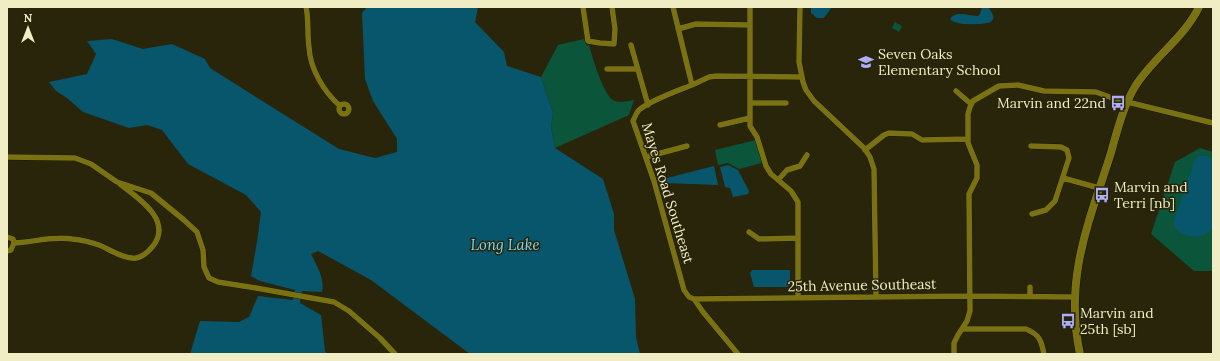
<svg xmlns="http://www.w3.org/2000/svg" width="1220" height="361" font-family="Lora,serif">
  <rect width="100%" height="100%" fill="#28250a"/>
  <path fill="#0b553b" d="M895 22 902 26 899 32 892 28Z
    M584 39 587 46 589 45C592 56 604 98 615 101 621 103 629 101 634 100L629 115 555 148 551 127 553 113 541 77 558 45Z
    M756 140 762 163 739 169 728 163 718 165 715 150Z
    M1200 148 1213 152V271H1194L1151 234 1175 162Z"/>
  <path fill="#08566b" d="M367 7H478L475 22 504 52 507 66 541 77 553 113 551 127 555 148 603 179 614 214V230L635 299 636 337 640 354H470L371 280 318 251 311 254C317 266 325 279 322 292L302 291 300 303 321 315 325 351 327 354H190L200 321 239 322 249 317 258 296 293 300 295 290 260 281 251 276 257 242 261 212 246 195 188 164 162 130 147 125 129 128 83 112 67 98 56 91 49 82 87 74 96 54 87 41 112 39 143 49 172 44 205 59 210 68 339 149 375 158 397 152V139L373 101 365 79 362 13Z
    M811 7H832L824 18H817L811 13Z
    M982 7 989 8C992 13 996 17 991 22 982 25 955 26 950 19 956 10 968 16 978 16L980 14Z
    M1199 156H1207L1213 160V230C1209 231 1206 235 1201 236 1195 239 1178 234 1175 227 1174 225 1174 222 1174 220L1195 160Z
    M728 165 738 170 749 191 748 194 733 197 730 188 725 187 720 167Z
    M714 166 718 185 664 183 663 179Z
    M752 270H790V285L787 287H754L750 273Z"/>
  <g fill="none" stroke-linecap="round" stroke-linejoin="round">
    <g stroke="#110e00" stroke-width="6">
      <path id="street" d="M306 7C309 20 307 34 309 47 310 69 324 92 340 106
        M583 7 588 41 600 43 614 44 615 29 612 7
        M673 7 692 85C677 91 651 100 639 110 636 113 635 117 633 121L654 181 684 290 689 297 694 299 703 312 738 354
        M750 7V126L757 137 766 166 771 174 791 191 798 202V298
        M800 7 799 62 803 82 806 90 814 101 864 148 870 157 874 169 876 297
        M678 29 696 24 750 25
        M631 45 648 105
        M607 69H637
        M692 85 709 77 716 76 802 77
        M956 91 971 104
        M750 103H786
        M339 109a5 5 0 1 1 10 0a5 5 0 1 1-10 0Z
        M720 125 750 118
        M1031 146 1061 147 1067 150 1069 158 1055 201 1046 210 1032 214
        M865 150 884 135 889 133 912 134 922 140 968 139
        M7 157 75 158 91 164 117 182 151 193 184 220 197 232 203 250 204 267 209 278 218 282 256 288 334 302 349 311 380 338 395 354
        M646 157 687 146
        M1063 178 1099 188
        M778 180 787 170 800 166 807 155
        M749 232 759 239 798 238
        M7 237 13 239 14 243 11 250 7 251
        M14 243C34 242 52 236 72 239 81 240 91 242 99 245 109 249 125 260 136 258 143 257 149 251 153 246 173 220 138 198 120 184
        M1030 296V287
        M694 299 970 296 1074 297
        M962 329H1026C1040 335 1041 340 1044 354
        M954 354V343L958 335 967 321 970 311 969 194 977 178V165L968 143V114L970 107 973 101 999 86 1018 85 1044 91 1096 92 1115 99 1213 123"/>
    </g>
    <g stroke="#110e00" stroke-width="9">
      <path id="secondary" d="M1080 354C1064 280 1088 224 1110 156 1117 132 1123 106 1136 85 1155 56 1184 38 1199 7"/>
    </g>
    <use href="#street" stroke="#7a7112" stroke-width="5.5"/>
    <use href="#secondary" stroke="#7a7112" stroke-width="8"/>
  </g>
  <defs>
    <g id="school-bare" transform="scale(1.2)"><path d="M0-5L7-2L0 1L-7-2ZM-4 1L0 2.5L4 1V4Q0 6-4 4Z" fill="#aeaefb" stroke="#28250a" stroke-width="2.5" paint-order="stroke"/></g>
    <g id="bus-bare" transform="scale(1.2)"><path d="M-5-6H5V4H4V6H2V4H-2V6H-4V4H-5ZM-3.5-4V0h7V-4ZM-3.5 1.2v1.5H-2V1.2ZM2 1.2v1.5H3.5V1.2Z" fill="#aeaefb" stroke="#28250a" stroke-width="2.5" paint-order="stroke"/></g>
  </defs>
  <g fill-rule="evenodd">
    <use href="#school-bare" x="866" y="62"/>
    <use href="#bus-bare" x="1118" y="103"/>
    <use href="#bus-bare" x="1102" y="195"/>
    <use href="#bus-bare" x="1068" y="321"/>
  </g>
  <g text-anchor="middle" stroke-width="3" stroke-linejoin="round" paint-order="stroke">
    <g font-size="14" fill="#f0ecc3" stroke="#28250a" text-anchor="start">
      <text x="878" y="59">Seven Oaks<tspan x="878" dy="16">Elementary School</tspan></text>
      <text x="1106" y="108" text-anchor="end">Marvin and 22nd</text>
      <text x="1114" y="192">Marvin and<tspan x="1114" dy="16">Terri [nb]</tspan></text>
      <text x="1080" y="318">Marvin and<tspan x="1080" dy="16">25th [sb]</tspan></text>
    </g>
    <g font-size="14" fill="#f0ecc3" stroke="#28250a">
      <text transform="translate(668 193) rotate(73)" y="5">Mayes Road Southeast</text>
      <text transform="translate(862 285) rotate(-1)" y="5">25th Avenue Southeast</text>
    </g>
    <g font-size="15" font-style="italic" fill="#7ad7f8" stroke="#28250a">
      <text x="505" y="250">Long Lake</text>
    </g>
  </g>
  <rect width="1220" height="361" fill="none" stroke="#f0ecc3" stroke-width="16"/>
  <g transform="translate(28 28)" stroke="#28250a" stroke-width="3" paint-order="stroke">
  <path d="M0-3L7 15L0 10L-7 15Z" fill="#f0ecc3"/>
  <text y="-6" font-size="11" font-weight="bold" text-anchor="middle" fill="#f0ecc3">N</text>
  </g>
</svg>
